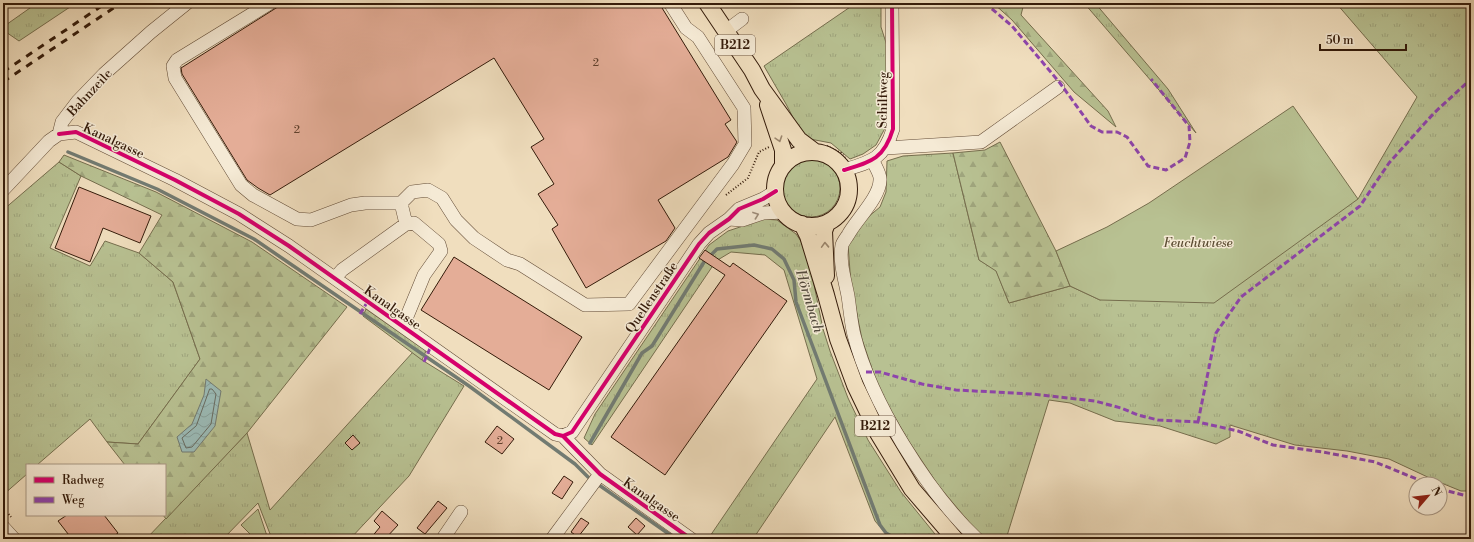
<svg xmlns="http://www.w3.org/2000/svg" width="1474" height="542" font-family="'Libre Bodoni',serif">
  <defs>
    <pattern id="grass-tufts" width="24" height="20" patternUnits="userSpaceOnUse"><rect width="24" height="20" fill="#b8c192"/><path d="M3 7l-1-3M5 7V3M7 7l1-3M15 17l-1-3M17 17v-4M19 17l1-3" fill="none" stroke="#9fa57d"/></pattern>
    <pattern id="forest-firs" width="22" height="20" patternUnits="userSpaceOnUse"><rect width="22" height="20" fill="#b8c192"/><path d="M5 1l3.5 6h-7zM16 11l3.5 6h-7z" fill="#9fa57d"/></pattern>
    <pattern id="wetland-marsh" width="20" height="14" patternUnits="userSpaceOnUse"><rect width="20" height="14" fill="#b8c192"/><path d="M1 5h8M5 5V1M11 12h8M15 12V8" fill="none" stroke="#9fa57d"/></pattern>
    <pattern id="water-waves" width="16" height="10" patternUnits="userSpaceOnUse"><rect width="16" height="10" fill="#9bbbb7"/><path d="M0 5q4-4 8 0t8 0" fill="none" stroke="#86a09c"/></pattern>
  </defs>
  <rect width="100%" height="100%" fill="#f0debe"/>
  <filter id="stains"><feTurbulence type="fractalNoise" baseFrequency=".005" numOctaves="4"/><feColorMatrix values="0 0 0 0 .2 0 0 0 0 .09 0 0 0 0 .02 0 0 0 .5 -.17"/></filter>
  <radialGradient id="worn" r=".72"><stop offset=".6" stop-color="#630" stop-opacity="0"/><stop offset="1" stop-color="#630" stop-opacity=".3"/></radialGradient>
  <path fill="url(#grass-tufts)" stroke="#766e4e" d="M37 3H76L19 41 3 30V27Z
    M856 3H881V27L888 49 891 117 876 145 863 154 850 159 831 143 810 139 799 129 786 104 764 66Z
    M1084 3H1095L1168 89 1196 133Z
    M1336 3H1471V491H1461L1434 480 1389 459 1347 451 1295 445 1230 425V437L1216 444 1160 426 1115 421 1070 403 1049 400 1006 539H983L938 485 908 440 879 390 862 339 851 285 848 244 861 223 880 207 886 192 887 161 903 156 953 153 979 260 996 270 1009 303 1070 286 1100 300 1358 199 1417 97Z
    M782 188a29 29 0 1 1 58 0a29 29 0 1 1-58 0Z
    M59 162 81 176 50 248 90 266 105 241 139 253 173 282 200 359 138 444 107 442 90 419 37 465H27V474L3 495V210Z
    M764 219 777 220 796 234 807 250 823 329 830 351 848 398 868 440 901 492 939 539H893L887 535 875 521 835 417 753 539H708L817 379 784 270 765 255 731 252 716 261 592 445 584 438 595 414 709 245 728 231Z
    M413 352 422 360 464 386 409 476 350 539H272L258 503 223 539H146L247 433 270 510Z"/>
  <path fill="url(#forest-firs)" stroke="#766e4e" d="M993 3H1024L1021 15 1108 111 1116 127 1074 92 1012 20Z
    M1000 142 1056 251 1070 286 1009 303 996 271 979 260 953 153 985 150Z
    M64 155 156 192 252 242 347 307 247 433 166 519 163 515H165V465H125L107 442 138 444 200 359 173 282 139 253 162 215 81 176 59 162Z"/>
  <path fill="url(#wetland-marsh)" stroke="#766e4e" d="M366 309 426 351 422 360 363 316Z"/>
  <path fill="#b8c192" stroke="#766e4e" d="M1293 106 1358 199 1214 303 1100 300 1070 286 1056 251 1107 227 1149 203Z
    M258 509 268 539H255L241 525Z"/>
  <path fill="url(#water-waves)" stroke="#727b72" d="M206 379 221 391 215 426 194 452H182L177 437 192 424 204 395Z"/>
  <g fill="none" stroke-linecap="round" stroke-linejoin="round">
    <path stroke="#686b60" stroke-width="1" d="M210 389H212L216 394 211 424 192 447 186 448 182 438 196 426Z"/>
    <path stroke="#727b72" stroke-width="3.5" d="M68 152 157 189 254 239 469 386 575 464 588 477
      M590 443 642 353 652 346 704 262 717 249 754 245 772 249 784 259 794 280 796 302 880 525 886 533 896 539
      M599 485 676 539"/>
  </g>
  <path fill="#e4ad97" stroke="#341b0a" d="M284 3H659L731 120 725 124 737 142 728 157 658 200 675 228 666 241 586 288 552 229 558 225 538 194 554 184 531 147 544 139 494 58 270 195 258 188 247 180 182 74 181 68Z
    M79 187 151 216 140 243 103 228 90 262 55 248Z
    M705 250 730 267 733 263 787 301 665 475 611 437 725 275 699 258Z
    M454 257 582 337 549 390 421 310Z
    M497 426 514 439 502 454 485 442Z
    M353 435 360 443 352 450 345 443Z
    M564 476 573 482 562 499 552 493Z
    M438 501 447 508 425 534 417 528Z
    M382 511 398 525 385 539H370L380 527 374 521Z
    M67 515H104L118 533 110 539H72L58 521Z
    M581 518 589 523 578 537 571 532Z
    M636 518 645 526 637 535 628 527Z"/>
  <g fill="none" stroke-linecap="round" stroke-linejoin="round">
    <g stroke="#634c37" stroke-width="14">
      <path id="minor" d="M270 3 177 60 173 66 175 78 241 185 253 195 297 219 311 220 351 205 365 203H401
        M726 31 742 19
        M59 134 76 132 175 180 239 214 289 246 555 434 563 436 600 474 691 539
        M886 148 981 142 1058 87
        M873 161C875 166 881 175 880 180 880 197 856 220 848 235 846 238 843 242 842 245 839 262 845 280 848 296 850 309 851 323 854 335 871 402 927 492 977 539
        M844 170C871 162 884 159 893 129L892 3
        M3 190 49 141 59 134 62 122 78 101 104 74 151 32 187 3
        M729 219 742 220 763 213 784 212
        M406 224 401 203 412 192 428 190 442 198 456 220 474 238 507 260 520 264 585 305 629 304 733 164 745 144 744 108 698 37 686 28 670 3
        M335 278 342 270 406 224 414 223 439 244 441 251 424 275 403 326
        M563 436 572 432 699 244 709 233 729 219 739 209 763 199 776 191
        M3 527 14 539
        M444 537 461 512
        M552 539 600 474"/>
    </g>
    <g stroke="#341b0a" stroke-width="18">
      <path id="major" d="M707 3 752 70 762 89 799 140 815 152
        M768 105 783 150V166
        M775 189a37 37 0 1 1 74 0a37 37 0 1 1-74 0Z
        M802 224 808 236 826 295 838 339 855 385 878 433 912 489 955 539
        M826 276 824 231 827 223"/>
    </g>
    <path stroke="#341b0a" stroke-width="2" stroke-dasharray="1 2" stroke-linecap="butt" d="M827 146 841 153 845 158
      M726 195 748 178 759 152 769 147
      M3 507 11 517"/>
    <use href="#minor" stroke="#f5ead5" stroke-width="13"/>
    <use href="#major" stroke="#f0debe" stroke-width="16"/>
    <path stroke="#341b0a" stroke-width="3" stroke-dasharray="7 7" stroke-linecap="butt" d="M3 72 106 3
      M3 82 121 3"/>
    <path stroke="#8e44ad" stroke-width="3" stroke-dasharray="6 3" stroke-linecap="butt" d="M985 3 1012 26 1060 83 1091 126 1102 132H1117L1127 137 1148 166 1166 170 1185 158 1190 142 1189 126 1151 79
      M360 314 368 301
      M424 362 431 346
      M866 372H880L922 384 956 390 1032 394 1095 401 1121 408 1138 415 1158 420 1198 422 1238 431 1273 445 1323 452 1375 462 1429 484
      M1198 422 1216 333 1241 297 1360 206 1389 163 1434 113 1471 79
      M1440 489 1471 497"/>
    <g stroke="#f5ead5" stroke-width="6">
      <path id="cycleway" d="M59 134 76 132 175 180 239 214 289 246 555 434 563 436 600 474 691 539
        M844 170C871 162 884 159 893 129L892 3
        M563 436 572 432 699 244 709 233 729 219 739 209 763 199 776 191"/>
    </g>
    <use href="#cycleway" stroke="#d6006c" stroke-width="4"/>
  </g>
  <defs><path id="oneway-chevron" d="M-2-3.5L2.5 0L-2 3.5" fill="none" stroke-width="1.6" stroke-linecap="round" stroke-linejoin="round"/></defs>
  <g stroke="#9b866d">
    <use href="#oneway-chevron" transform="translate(779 139) rotate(72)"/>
    <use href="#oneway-chevron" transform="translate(825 245) rotate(-92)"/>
  </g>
  <use stroke="#9e8d7a" href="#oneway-chevron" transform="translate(756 215) rotate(-20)"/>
  <g text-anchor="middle" stroke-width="3" stroke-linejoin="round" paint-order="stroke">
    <g font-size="11" fill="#60402d">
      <text x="596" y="66">2</text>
      <text x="297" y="133">2</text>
      <text x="500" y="444">2</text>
    </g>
    <g fill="#f5ead5" stroke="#6e5947" stroke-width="1">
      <rect x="715" y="35" width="40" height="20" rx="3"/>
      <rect x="855" y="416" width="40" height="20" rx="3"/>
    </g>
    <g font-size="12" font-weight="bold" fill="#341b0a">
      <text x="735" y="49">B212</text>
      <text x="875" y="430">B212</text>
    </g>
    <g font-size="13" fill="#341b0a" stroke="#f5ead5">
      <text transform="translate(89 92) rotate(-47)" y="5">Bahnzeile</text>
      <text transform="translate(882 100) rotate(-89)" y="5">Schilfweg</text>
      <text transform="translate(114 140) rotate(25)" y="5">Kanalgasse</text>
      <text transform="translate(651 297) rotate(-56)" y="5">Quellenstraße</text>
      <text transform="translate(393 307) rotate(35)" y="5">Kanalgasse</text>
      <text transform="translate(652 499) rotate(35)" y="5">Kanalgasse</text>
    </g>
    <g font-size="13" font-style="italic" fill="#5c4d33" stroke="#f5ead5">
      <text x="1198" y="247">Feuchtwiese</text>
    </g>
    <g font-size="14" font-style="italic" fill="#534b3e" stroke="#f5ead5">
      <text transform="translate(810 301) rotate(73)" y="5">Hörmbach</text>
    </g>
  </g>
  <rect width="1474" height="542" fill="none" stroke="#f0debe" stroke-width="16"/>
  <rect x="4" y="4" width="1466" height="534" fill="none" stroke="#341b0a" stroke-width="2"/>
  <rect x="8" y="8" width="1458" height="526" fill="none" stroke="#341b0a"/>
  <rect x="26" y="464" width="140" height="52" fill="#f5ead5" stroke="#a89784"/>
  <rect x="34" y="477" width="20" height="6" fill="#d6006c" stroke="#a89784"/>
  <text x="62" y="484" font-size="12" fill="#341b0a">Radweg</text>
  <rect x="34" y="497" width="20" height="6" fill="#8e44ad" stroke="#a89784"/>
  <text x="62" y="504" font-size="12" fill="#341b0a">Weg</text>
  <g transform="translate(1428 496) rotate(62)"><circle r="19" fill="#f5ead5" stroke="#a89784"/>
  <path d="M0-3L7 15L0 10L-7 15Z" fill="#8f2418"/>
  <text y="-6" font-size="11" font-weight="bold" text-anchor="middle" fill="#341b0a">N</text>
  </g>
  <path d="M1320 44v6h86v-6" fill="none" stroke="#341b0a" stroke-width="2"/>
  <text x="1326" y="44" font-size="12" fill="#341b0a" stroke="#f5ead5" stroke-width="3" paint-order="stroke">50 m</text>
  <rect width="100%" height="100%" filter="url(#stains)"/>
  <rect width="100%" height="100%" fill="url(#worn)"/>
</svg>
